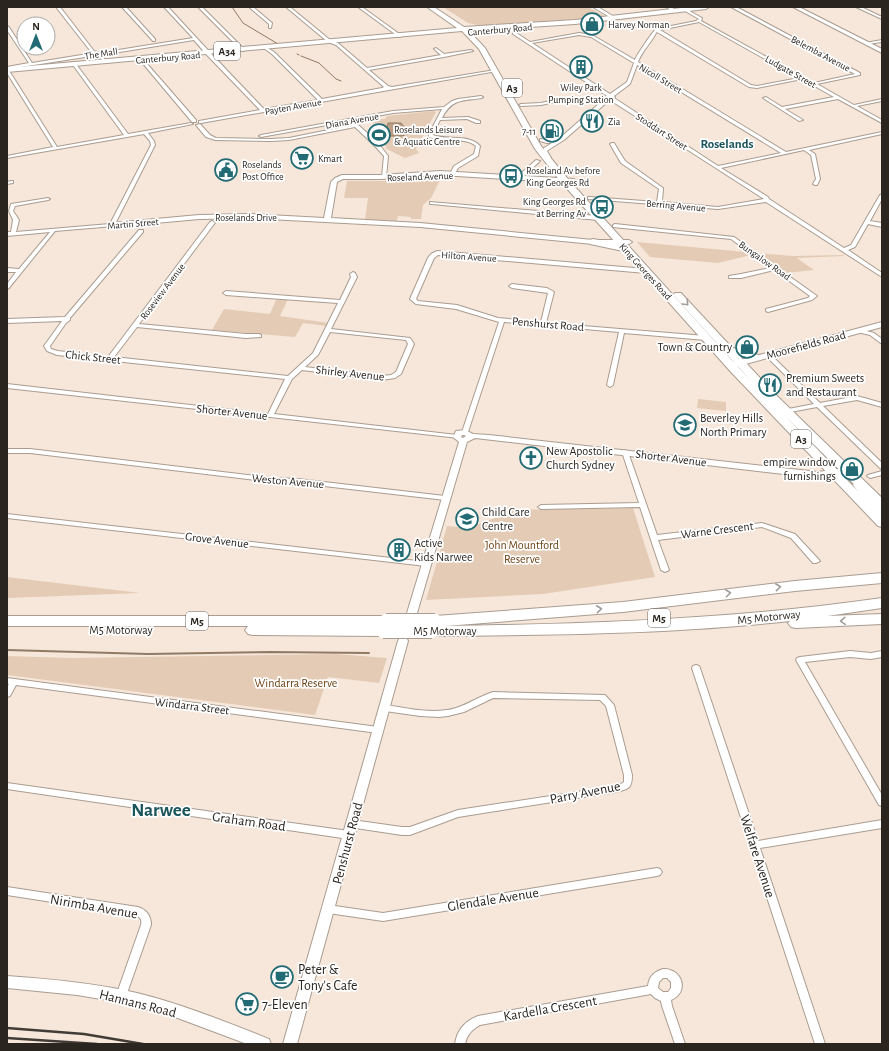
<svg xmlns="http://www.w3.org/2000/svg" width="889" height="1051" font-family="'Alegreya Sans',sans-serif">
  <rect width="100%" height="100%" fill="#f6e7da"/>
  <path fill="#e4cbb6" d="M443 7H588L606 17 482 26 468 23Z
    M433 111 436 112 416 149 419 153 405 158 385 148 387 147 376 139H378L374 134 380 133 381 123H373L375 119H385L387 116Z
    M425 177 441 178 431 198 423 205 421 219H411V217L398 216 397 221 365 220 368 198H344L347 181H388Z
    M637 242 746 252 751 255 718 263 650 257Z
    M757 253 793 256 842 255 845 256 797 258 814 270 785 273Z
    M277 298 288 299 280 316 329 323 327 326 303 323 295 337 212 330 224 309 270 314Z
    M698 399 726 402V411L697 408Z
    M633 508 655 577 543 594 426 600 447 526 468 528 503 515 502 510Z
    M7 577 140 593 7 598Z
    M336 654 387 658 379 683 328 677 315 715 7 675V656L71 658Z"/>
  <path fill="#bd9e82" stroke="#917a65" d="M388 123H401L406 129 412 132 402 136H389L386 130Z"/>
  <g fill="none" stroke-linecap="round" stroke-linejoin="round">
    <path stroke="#917a65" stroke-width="1" d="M232 7 243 23 278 44
      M297 54 299 55
      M301 56 319 63 336 79 341 81"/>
    <path stroke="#917a65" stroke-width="2" d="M7 650 148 654 270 652 369 653"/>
    <g stroke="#aa9c90" stroke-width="2">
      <path id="minor" d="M56 7H60L94 51 100 53 193 38 164 7H168C200 42 231 75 264 109L318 100 272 54 265 49 264 48 266 47 274 52 322 99 382 88 384 87 336 45 328 42 286 7H290L330 40 338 43 367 68 441 55 434 49 436 48 444 54 471 50 473 51 444 57 369 70 388 86 392 87 495 70 497 71 201 123H199V121L260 110 206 54 194 40 101 55 107 62 105 63 98 55 8 69 57 147 124 135 73 65 75 64H76L128 134 191 123 193 124 148 133 154 141 155 145 114 226 55 231 9 288 7 289V284L16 272H7V268L19 269 50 232 7 236V232H11L13 220 9 211 11 204 48 198 50 199 48 200 15 206 13 211 19 220 16 232 110 224 151 145 150 141 144 134 7 158V156L53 147 7 73V67L29 63 7 30V26L9 27 32 63 94 53H92Z
        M122 7H126L155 39V41H153Z
        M198 7H202L244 49V51H242Z
        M249 7H253L272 23 271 28H269V24Z
        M358 7H362L402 36 399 37Z
        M593 7H598L616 18 613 19Z
        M666 7H671L677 11 674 12Z
        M731 7H736L742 10 860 73V75L817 84 854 105 882 99V101L857 106 882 120V123L838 99 785 109 803 120 799 121 763 98 766 97 782 107 834 97 802 79 757 88 749 87 657 32 656 33C651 43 642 51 638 62L786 152 882 132V134L809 150 815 154 820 179 817 185H815L813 184 816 179 811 155 804 150 721 168 768 197 769 199 844 248 851 245 880 195 882 194V199L870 221 882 223V227L868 224 855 247 848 250 882 273V277L766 202 718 209 588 199V197H590L657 202 659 189 621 163 610 144 612 143H614L625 161 663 188 662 202 718 207 764 199 610 100V98H608L605 104 564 140 548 150 547 151 551 158V159H547L543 151 544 148 552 143H547L540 141V139L556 141 560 138 601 102 607 96 513 34V32H515L530 42 579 33 592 35 635 60C636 56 653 31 656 29L696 21 699 19 685 11V9H686L702 18 701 21 814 83 855 74ZM699 22 799 78 757 86 751 85 660 30ZM579 35 591 37 634 63 627 82 610 94 532 43ZM637 65 781 153 718 166 614 98 615 97 614 96 630 84Z
        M856 7H861L882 17V19Z
        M882 40V42L867 44 865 43Z
        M140 58H142L196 120V122H192L140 60Z
        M481 96 483 97 482 98C463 101 452 98 442 118L468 117 480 121V123H476L467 119 440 120 433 134V135C448 141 468 133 480 146L478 156 458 168 454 175H452L450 174 454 166 474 154 476 146C464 136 444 143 429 137V134L442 109 393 113 261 137 259 136 261 135 393 111 444 107 452 101 458 99Z
        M558 99H560V101L541 105 521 106 519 105 521 104 541 103Z
        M351 122H355L378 143 388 156 386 178 382 177 384 156 374 145 355 127 289 140 271 141 215 140 206 137 196 125 200 124 210 135 216 138 271 139 289 138 353 125 351 123Z
        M536 160 540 161 520 180H516V178Z
        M11 181H13V183L7 184V182Z
        M430 202 598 216 601 218 598 220 432 204H430Z
        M212 221 215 223 214 224 139 324 246 334H259L261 335V337L246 338 137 327 114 357 288 376 313 353 338 303 226 295 223 293 226 291 340 300 351 277 350 274 353 272 355 273 357 277 331 329 410 338 414 344 401 374 395 378 382 380 302 370 292 379 274 414 457 435 460 437 459 438 7 388V384L268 414 285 379 57 355 47 351 44 346 62 321 7 323V319L65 317 139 230H143V232L70 318V320L66 323 50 346 51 349 58 351 108 357 210 222ZM330 332 406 340 408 344 396 372 391 375 382 376 305 367 318 355Z
        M615 224 734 237 817 296 812 300 768 312 766 311V309L808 298 810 296 774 270 741 278H729V276L741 274 770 268 731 239 613 227V225Z
        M437 251 646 269 649 271 646 273 438 255 434 258 416 299 418 301 457 305 498 318 541 322 548 293 512 288 509 286 512 284 547 288 554 292 546 323 706 336 709 338 706 340 624 333 613 385 610 387 607 385 619 332 504 322 468 432 465 434 463 433 462 432 499 322 456 309 416 304 410 299 428 258 431 254Z
        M859 329 874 333 882 339V344L870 335 857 332V330Z
        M768 353 770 354 820 403 857 396 882 403V407L857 400 823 406 882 463V469L880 468 817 407 785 413 783 412 782 411 783 410 814 404 765 355Z
        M7 449H30L273 478 298 479 445 496 448 498 445 500 298 483 273 482 30 453H7Z
        M625 450 628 452 657 535 762 523 795 534 820 561 816 563H813L791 538 762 527 658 540 669 570 665 572 661 570 640 507 541 509 538 507 541 505 639 503 622 452Z
        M882 471V475L870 478 867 476 868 475Z
        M7 514 426 562 430 564 426 566 7 518Z
        M850 651 871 653 882 651V657L871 659 850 657 805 662 882 795V806L879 805 796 660 797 658 800 657Z
        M696 665 699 666 700 668 758 841 882 820V828L760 848 825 1044H815L692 668 693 666Z
        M7 678 378 727 381 728 382 730 381 732 378 733 16 685 10 696 7 697V687L9 684H7Z
        M493 692 605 695 614 705 632 775C632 789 628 789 616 792L458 817 410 835H402L349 827 348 824 349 821 352 820 402 827H410L458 810 616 786 621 784 624 782V775L606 706 600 700 493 698 464 712 448 716 439 717 420 716 385 711 382 710 381 708 382 706 385 705C408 708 433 715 456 708 469 704 480 696 493 692Z
        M7 783 349 831 352 832 353 835 352 838 349 839 7 789Z
        M657 868 660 869 662 872 660 875 657 876 383 921 328 913 325 912 323 909 325 906 328 905 383 913Z
        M7 887 138 907C147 910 151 916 151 925L125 999 121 1001 117 999 116 996 141 925C142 920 141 918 136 915L7 895Z
        M663 969C682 968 690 992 671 1000L672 1006 685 1044H675L662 1006 661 1001 655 998 651 994 480 1025C472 1030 467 1034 465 1044H455C457 1030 465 1021 478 1016L648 986C649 976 654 972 663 969ZM663 978H667L671 982V988L668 992H663L658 988 659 982Z"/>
    </g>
    <g stroke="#aa9c90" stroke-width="2">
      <path id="tertiary" d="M793 7H799L882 49V53Z
        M440 171 574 179 577 181 574 183 440 175 381 179H343L337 182 331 218 420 223 593 240H629L632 242 629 244H593L420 227 251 218 199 219 112 227 109 225 112 223 199 215 251 214 324 218 331 182 335 178 342 175H381Z
        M465 430 473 434 489 435 818 472 846 468 850 471 846 474 818 478 475 438 467 442 417 613 415 615H409L407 613 459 442 453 437 456 431ZM462 435H464L466 436 463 438 461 437Z
        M403 638 407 639 408 641 297 1044H283L398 641 399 639Z"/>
    </g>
    <g stroke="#aa9c90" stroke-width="2">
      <path id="secondary" d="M882 322V327L731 368 727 365 728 363 748 358 740 357 723 348 727 345 745 353 759 355Z
        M7 976C51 979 94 983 137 993 182 1004 226 1022 269 1039L271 1044H247L175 1017 119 1002 77 995 7 988Z"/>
    </g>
    <g stroke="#aa9c90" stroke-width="2">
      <path id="trunk" d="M427 7H434L464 27 575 20 690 7H709L706 9 575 24 469 31 485 48 541 146 567 178 739 368 753 383 675 297 673 295 675 293H681L775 394 882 498V509L878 508 786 417 882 516V527L878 526 731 372 623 251 590 244 589 242 590 240 593 239 616 243 561 182 535 149 479 49 462 31 7 72V68L457 28Z"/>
    </g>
    <g stroke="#aa9c90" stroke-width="2">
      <path id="motorway" d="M860 481 865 482 882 505V518L877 517 853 485 855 482Z
        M882 573V583L795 591 623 612 445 626C592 624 736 619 882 598V608L827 616 882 614V624L796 628 791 627 788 623 790 621C671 634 551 635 432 636L427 635 424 631 427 627 433 626 430 625 427 621 430 617 435 616 623 602 795 581Z
        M7 616H386L391 617 394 621 391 625 385 626 388 627 391 631 388 635 383 636 253 635 248 634 245 630 248 626H7Z"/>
    </g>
    <use href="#minor" fill="#fff" fill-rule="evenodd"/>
    <use href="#tertiary" fill="#fff" fill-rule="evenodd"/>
    <use href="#secondary" fill="#fff" fill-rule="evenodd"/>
    <use href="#trunk" fill="#fff" fill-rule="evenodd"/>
    <use href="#motorway" fill="#fff" fill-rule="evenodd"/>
    <path stroke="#433c36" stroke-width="2.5" d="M7 1028 84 1034 143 1044
      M7 1038 97 1044"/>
    <g stroke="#aa9c90" stroke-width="16" stroke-linecap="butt">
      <path id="motorway-bridge" d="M386 621H435
        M383 631H432"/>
    </g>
    <use href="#motorway-bridge" stroke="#fff" stroke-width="14"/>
  </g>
  <defs><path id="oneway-chevron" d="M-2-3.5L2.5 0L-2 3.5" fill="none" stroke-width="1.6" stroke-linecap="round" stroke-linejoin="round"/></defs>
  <g stroke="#a09d9b">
    <use href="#oneway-chevron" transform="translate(686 303) rotate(47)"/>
    <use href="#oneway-chevron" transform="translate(778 587) rotate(-6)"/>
    <use href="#oneway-chevron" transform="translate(728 593) rotate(-7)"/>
    <use href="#oneway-chevron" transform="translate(599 609) rotate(-6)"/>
    <use href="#oneway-chevron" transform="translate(843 621) rotate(177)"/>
  </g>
  <defs>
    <g id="shop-ring" transform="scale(1.15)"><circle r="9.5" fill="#fff" stroke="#226b75" stroke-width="1.5"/><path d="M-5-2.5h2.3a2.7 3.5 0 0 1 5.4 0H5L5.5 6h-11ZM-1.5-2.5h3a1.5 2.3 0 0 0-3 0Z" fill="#226b75"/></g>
    <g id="building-ring" transform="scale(1.15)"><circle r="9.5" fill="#fff" stroke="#226b75" stroke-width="1.5"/><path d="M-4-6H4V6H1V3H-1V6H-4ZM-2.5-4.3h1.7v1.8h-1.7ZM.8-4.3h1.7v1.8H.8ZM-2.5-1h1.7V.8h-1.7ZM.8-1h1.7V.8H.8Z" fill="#226b75"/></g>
    <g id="restaurant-ring" transform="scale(1.15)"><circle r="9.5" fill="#fff" stroke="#226b75" stroke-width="1.5"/><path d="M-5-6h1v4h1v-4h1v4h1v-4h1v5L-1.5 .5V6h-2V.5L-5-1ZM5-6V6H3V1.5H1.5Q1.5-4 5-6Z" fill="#226b75"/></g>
    <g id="fuel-ring" transform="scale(1.15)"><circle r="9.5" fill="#fff" stroke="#226b75" stroke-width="1.5"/><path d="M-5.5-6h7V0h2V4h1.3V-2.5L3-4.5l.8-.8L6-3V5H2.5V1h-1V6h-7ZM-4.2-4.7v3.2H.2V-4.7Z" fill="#226b75"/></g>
    <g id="stadium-ring" transform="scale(1.15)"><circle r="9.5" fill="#fff" stroke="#226b75" stroke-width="1.5"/><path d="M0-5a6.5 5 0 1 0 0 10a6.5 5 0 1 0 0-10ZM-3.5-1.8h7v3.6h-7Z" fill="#226b75"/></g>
    <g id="supermarket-ring" transform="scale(1.15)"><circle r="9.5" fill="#fff" stroke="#226b75" stroke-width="1.5"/><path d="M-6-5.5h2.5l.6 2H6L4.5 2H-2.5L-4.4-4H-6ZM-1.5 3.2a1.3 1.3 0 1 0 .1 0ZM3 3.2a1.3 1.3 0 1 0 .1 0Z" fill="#226b75"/></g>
    <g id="civic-ring" transform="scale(1.15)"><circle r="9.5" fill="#fff" stroke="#226b75" stroke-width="1.5"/><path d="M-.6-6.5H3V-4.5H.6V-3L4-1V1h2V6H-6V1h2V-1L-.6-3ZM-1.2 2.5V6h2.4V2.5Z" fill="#226b75"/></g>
    <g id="bus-ring" transform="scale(1.15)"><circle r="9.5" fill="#fff" stroke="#226b75" stroke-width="1.5"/><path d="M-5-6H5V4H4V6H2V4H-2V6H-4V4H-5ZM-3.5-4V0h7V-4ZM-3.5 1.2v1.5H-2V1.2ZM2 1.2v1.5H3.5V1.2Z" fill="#226b75"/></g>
    <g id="school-ring" transform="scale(1.15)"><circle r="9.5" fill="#fff" stroke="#226b75" stroke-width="1.5"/><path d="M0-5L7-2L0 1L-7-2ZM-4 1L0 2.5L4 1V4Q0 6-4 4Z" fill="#226b75"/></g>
    <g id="church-ring" transform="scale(1.15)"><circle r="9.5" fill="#fff" stroke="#226b75" stroke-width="1.5"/><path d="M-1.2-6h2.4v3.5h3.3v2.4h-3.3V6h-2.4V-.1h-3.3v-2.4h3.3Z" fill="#226b75"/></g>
    <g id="cafe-ring" transform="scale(1.15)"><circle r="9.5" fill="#fff" stroke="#226b75" stroke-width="1.5"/><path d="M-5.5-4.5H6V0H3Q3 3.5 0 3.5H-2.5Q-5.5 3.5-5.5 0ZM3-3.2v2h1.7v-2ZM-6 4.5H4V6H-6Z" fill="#226b75"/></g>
  </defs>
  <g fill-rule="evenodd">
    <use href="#shop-ring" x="592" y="24"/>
    <use href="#building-ring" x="581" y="67"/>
    <use href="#restaurant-ring" x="592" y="121"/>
    <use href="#fuel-ring" x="552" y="131"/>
    <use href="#stadium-ring" x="379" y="135"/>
    <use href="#supermarket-ring" x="302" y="158"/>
    <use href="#civic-ring" x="226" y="170"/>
    <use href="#bus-ring" x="511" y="176"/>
    <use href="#bus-ring" x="602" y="207"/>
    <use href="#shop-ring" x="747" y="347"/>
    <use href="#restaurant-ring" x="770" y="385"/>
    <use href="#school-ring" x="685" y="425"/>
    <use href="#church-ring" x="531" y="458"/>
    <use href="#shop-ring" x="852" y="469"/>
    <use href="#school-ring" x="467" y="519"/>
    <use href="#building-ring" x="399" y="550"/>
    <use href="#cafe-ring" x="282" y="977"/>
    <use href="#supermarket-ring" x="247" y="1004"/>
  </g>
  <g text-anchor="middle" stroke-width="3.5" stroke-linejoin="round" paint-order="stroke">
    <g font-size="10" fill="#2b2520" stroke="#fff" text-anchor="start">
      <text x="608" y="28">Harvey Norman</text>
      <text x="581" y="91" text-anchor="middle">Wiley Park<tspan x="581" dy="12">Pumping Station</tspan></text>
      <text x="608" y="125">Zia</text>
      <text x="394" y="133">Roselands Leisure<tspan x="394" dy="12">&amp; Aquatic Centre</tspan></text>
      <text x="536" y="135" text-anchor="end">7-11</text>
      <text x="318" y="162">Kmart</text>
      <text x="242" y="168">Roselands<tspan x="242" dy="12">Post Office</tspan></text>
      <text x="526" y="174">Roseland Av before<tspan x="526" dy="12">King Georges Rd</tspan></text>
      <text x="586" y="205" text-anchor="end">King Georges Rd<tspan x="586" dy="12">at Berring Av</tspan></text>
    </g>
    <g font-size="10" fill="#2b2520" stroke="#fff">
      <text transform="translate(500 29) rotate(-5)" y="4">Canterbury Road</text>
      <text transform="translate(101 53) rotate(-9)" y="4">The Mall</text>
      <text transform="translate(821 53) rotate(28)" y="4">Belemba Avenue</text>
      <text transform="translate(168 57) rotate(-5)" y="4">Canterbury Road</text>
      <text transform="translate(791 71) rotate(29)" y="4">Ludgate Street</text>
      <text transform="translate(661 78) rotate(31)" y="4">Nicoll Street</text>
      <text transform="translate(293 106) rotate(-10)" y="4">Payten Avenue</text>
      <text transform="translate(352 120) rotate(-10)" y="4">Diana Avenue</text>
      <text transform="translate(662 131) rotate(33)" y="4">Stoddart Street</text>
      <text transform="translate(420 176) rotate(-2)" y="4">Roseland Avenue</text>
      <text transform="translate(676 205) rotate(5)" y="4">Berring Avenue</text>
      <text x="246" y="221">Roselands Drive</text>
      <text transform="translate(133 223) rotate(-5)" y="4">Martin Street</text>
      <text transform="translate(469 256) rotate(4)" y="4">Hilton Avenue</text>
      <text transform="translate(765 260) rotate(35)" y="4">Bungalow Road</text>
      <text transform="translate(646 271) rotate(48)" y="4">King Georges Road</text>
      <text transform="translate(162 291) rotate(-53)" y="4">Roseview Avenue</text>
    </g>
    <g fill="#fff" stroke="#6b6663" stroke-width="1">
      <rect x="214" y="42" width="26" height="18" rx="3"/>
      <rect x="502" y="79" width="20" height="18" rx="3"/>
      <rect x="791" y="430" width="20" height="18" rx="3"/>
      <rect x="648" y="609" width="22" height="18" rx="3"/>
      <rect x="186" y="612" width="22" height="18" rx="3"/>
    </g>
    <g font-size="11" font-weight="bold" fill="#2b2520">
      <text x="227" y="55">A34</text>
      <text x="512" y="92">A3</text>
      <text x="801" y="443">A3</text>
      <text x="659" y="622">M5</text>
      <text x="197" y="625">M5</text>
    </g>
    <g font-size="12" fill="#2b2520" stroke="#fff">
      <text transform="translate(548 324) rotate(5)" y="4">Penshurst Road</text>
      <text transform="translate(806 345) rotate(-15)" y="4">Moorefields Road</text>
      <text transform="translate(93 357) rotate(6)" y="4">Chick Street</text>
      <text transform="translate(350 373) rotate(6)" y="4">Shirley Avenue</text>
      <text transform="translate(232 412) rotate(6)" y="4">Shorter Avenue</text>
      <text transform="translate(671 458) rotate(7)" y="4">Shorter Avenue</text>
      <text transform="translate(288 481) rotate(5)" y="4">Weston Avenue</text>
      <text transform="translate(717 530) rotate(-7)" y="4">Warne Crescent</text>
      <text transform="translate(217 540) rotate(7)" y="4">Grove Avenue</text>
      <text transform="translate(769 617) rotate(-6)" y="4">M5 Motorway</text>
      <text x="121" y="634">M5 Motorway</text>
      <text x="445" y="635">M5 Motorway</text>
      <text transform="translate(192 706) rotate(7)" y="4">Windarra Street</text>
    </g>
    <g font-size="12" fill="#2b2520" stroke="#fff" text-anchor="start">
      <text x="732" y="351" text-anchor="end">Town &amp; Country</text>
      <text x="786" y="382">Premium Sweets<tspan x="786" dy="14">and Restaurant</tspan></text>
      <text x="700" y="422">Beverley Hills<tspan x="700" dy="14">North Primary</tspan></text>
      <text x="546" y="455">New Apostolic<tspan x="546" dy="14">Church Sydney</tspan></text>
      <text x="836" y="466" text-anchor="end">empire window<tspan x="836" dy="14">furnishings</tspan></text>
      <text x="482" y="516">Child Care<tspan x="482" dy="14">Centre</tspan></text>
      <text x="414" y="547">Active<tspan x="414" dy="14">Kids Narwee</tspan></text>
    </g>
    <g font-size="12" fill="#6d4215" stroke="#fff">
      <text x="522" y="549">John Mountford<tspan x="522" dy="14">Reserve</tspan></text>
      <text x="296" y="687">Windarra Reserve</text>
    </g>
    <g font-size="13" font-weight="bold" fill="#1a555c" stroke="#fff">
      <text x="727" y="148">Roselands</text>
    </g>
    <g font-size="14" fill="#2b2520" stroke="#fff">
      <text transform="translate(585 792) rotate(-11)" y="5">Parry Avenue</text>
      <text transform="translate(249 821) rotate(8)" y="5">Graham Road</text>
      <text transform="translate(347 843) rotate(-75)" y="5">Penshurst Road</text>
      <text transform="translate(758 856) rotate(72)" y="5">Welfare Avenue</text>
      <text transform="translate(493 899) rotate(-9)" y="5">Glendale Avenue</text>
      <text transform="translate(94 906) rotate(10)" y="5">Nirimba Avenue</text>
      <text transform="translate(138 1003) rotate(14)" y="5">Hannans Road</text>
      <text transform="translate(550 1008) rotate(-10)" y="5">Kardella Crescent</text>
    </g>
    <g font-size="14" fill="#2b2520" stroke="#fff" text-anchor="start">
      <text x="298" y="974">Peter &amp;<tspan x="298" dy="16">Tony's Cafe</tspan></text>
      <text x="262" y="1009">7-Eleven</text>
    </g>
    <g font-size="19" font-weight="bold" fill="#1a555c" stroke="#fff">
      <text x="161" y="816">Narwee</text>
    </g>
  </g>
  <rect width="889" height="1051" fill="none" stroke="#2b2520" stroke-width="16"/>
  <g transform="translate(36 36)"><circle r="19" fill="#ffffff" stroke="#aaa8a6"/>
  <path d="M0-3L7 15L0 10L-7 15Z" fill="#226b75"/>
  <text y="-6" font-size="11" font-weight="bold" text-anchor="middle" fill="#2b2520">N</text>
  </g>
</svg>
